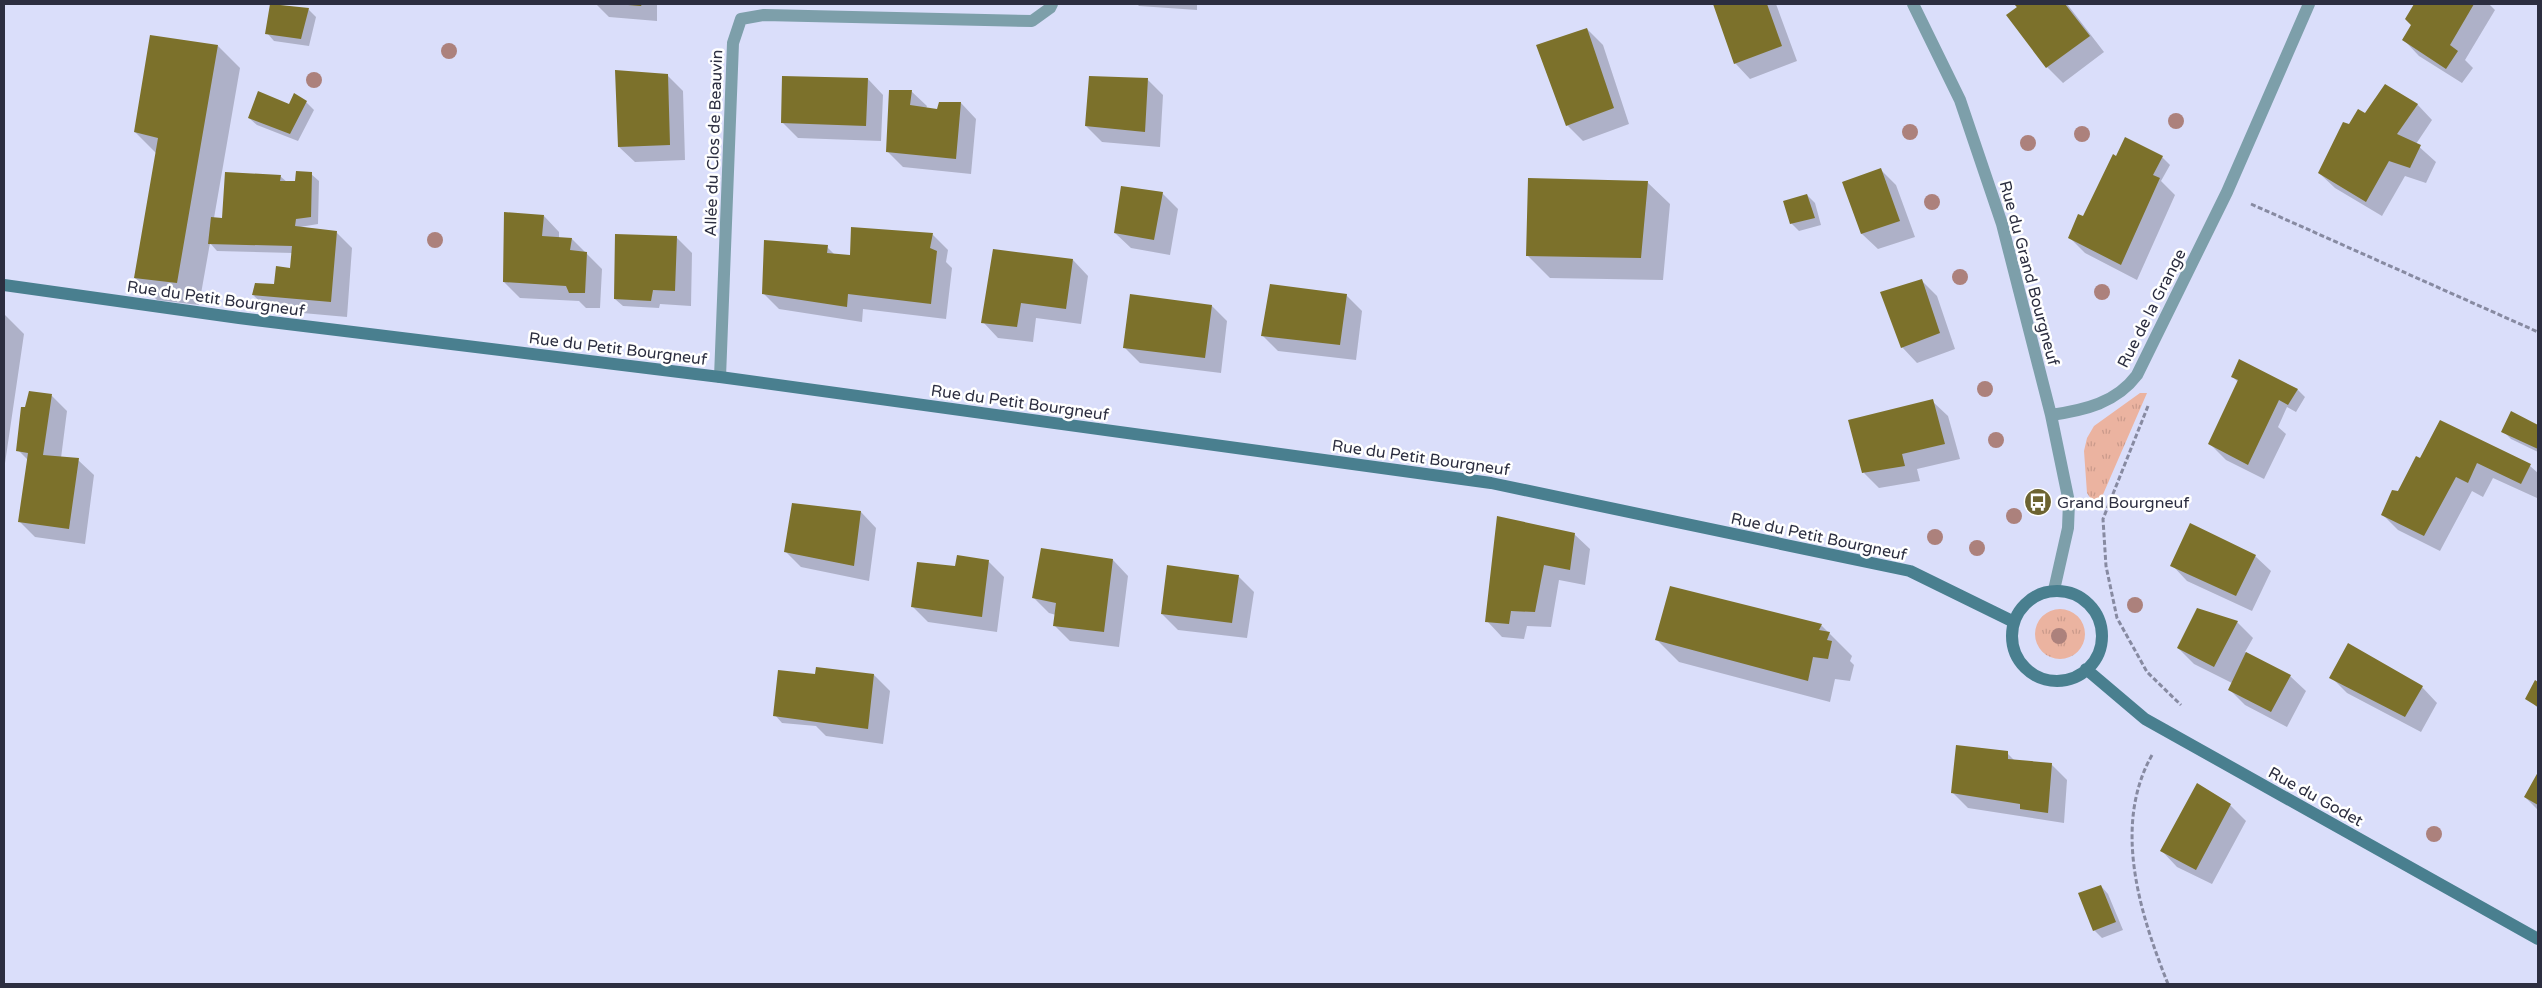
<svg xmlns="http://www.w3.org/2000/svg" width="2542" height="988" font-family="'Varela Round',sans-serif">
  <defs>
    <pattern id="grass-tufts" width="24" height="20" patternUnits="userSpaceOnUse" patternTransform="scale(1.25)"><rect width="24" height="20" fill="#ebb3a0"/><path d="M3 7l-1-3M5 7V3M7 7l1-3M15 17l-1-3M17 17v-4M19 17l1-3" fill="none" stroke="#ca9a8b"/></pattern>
  </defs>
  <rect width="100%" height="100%" fill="#dadefa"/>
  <path fill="url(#grass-tufts)" d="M2140 393H2147L2101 499H2091L2087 493 2084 451 2087 438 2094 426Z
    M2035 634a25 25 0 1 1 50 0a25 25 0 1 1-50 0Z"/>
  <path fill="#0003" d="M271 4 308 9 316 17 309 46 274 41 267 33Z
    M596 4H657V21L609 17Z
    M1137 4H1197V10L1139 6Z
    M1715 4H1776L1797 61 1750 79 1735 63Z
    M2015 4H2067L2104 52 2063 83 2047 67Z
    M2416 4H2489L2495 10 2465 60 2473 68 2462 83 2419 56 2404 40 2412 25 2406 19Z
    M1587 29 1603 45 1629 124 1583 141 1567 125Z
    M218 46 240 68 214 218 223 219 280 176 287 182H296L311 174 319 181 318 224 300 227 336 232 352 248 347 317 269 310 253 295 275 286 291 269 293 253 217 251 210 243 199 305 157 300 135 278 157 154 135 132Z
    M667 75 683 91 685 160 635 162 619 147Z
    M868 79 883 95 881 141 798 138 782 122Z
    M1148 80 1163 95 1160 147 1102 142 1086 126Z
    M911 91 927 106 926 109 938 111 961 103 976 119 971 174 903 167 888 152Z
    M306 102 314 110 298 141 257 125 249 118Z
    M2417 104 2432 120 2416 144 2436 162 2426 183 2405 176 2382 216 2335 188 2319 173 2348 125 2366 115Z
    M2162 157 2170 165 2161 181 2175 195 2137 280 2085 253 2069 237 2121 160Z
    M1881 170 1896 185 1915 237 1878 249 1862 234 1843 182Z
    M1647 182 1670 204 1663 280 1550 278 1527 255Z
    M1162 193 1178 209 1170 255 1131 248 1115 233Z
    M1807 195 1815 203 1821 225 1799 231 1791 223Z
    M544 216 559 232V238L572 239 602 269 600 308H586L579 301 520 298 504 282Z
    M932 234 948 250 946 262 952 268 946 319 863 309 862 322 779 309 763 293 827 247 835 255 851 256Z
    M676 237 692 253 691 306 660 304 659 308 623 306 615 299Z
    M1073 260 1088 276 1081 324 1036 318 1033 342 998 338 983 322Z
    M1921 280 1937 296 1955 349 1917 363 1902 347Z
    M1346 295 1362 311 1356 360 1278 351 1262 335Z
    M1212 306 1227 321 1221 373 1140 363 1124 347Z
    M4 314 24 334 4 470Z
    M2233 377 2298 390 2305 397 2296 412 2287 407 2278 427 2286 434 2264 479 2226 460 2210 444 2238 382Z
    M30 393 52 396 67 411 61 458 78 460 94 475 85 544 35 537 19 521 28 460 18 450Z
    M1932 401 1948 416 1960 459 1917 469 1920 481 1879 488 1864 473Z
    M2512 413 2538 426V452L2511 439 2503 431Z
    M2440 421 2530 466 2538 473V495L2537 498 2493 478 2483 497 2472 491 2440 551 2398 530 2382 514 2420 459Z
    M861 512 876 528 869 581 801 567 786 552Z
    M1574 534 1590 549 1585 585 1559 580 1551 627 1527 626 1524 639 1502 637 1487 621Z
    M2255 556 2271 571 2252 611 2187 581 2172 565Z
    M1113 560 1128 576 1119 647 1070 641 1055 626 1056 615 1049 613 1034 598Z
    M988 561 1004 577 997 632 928 622 912 606 956 567Z
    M1238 576 1254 592 1247 638 1178 630 1162 614Z
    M2237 622 2253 638 2245 652 2290 676 2306 691 2287 727 2245 705 2229 689 2232 683 2194 664 2178 648Z
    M1821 625 1852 656 1850 661 1854 665 1850 681 1835 679 1830 702 1679 662 1657 640Z
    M817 668 874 675 890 691 883 744 826 736 816 726 782 723 775 715 816 675Z
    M2331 677 2422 687 2437 703 2421 732 2347 693Z
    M2535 682 2538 684V708L2527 698Z
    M2007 753 2015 761 2051 764 2067 780 2064 823 1968 808 1952 792Z
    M2538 774V810L2525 797Z
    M2230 805 2246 821 2212 884 2177 867 2162 851Z
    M2101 886 2108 894 2123 930 2102 938 2094 930Z"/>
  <path fill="#7c712b" d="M270 4 309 8 301 39 265 34Z
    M628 4H642L641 6 628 5Z
    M1713 4H1767L1782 46 1734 64Z
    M2014 4H2065L2090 36 2046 68 2006 15 2017 7Z
    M2414 4H2474L2450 45 2458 51 2446 69 2402 40 2411 25 2405 19Z
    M1587 28 1614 108 1566 126 1536 45Z
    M150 35 218 45 177 283 134 278 158 138 134 132Z
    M615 70 668 74 670 145 618 147Z
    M782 76 868 78 866 126 781 123Z
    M1089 76 1148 78 1145 132 1085 126Z
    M2385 84 2418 104 2397 134 2421 145 2410 168 2389 161 2366 202 2318 173 2343 122 2349 124 2358 109 2365 113Z
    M889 90H912L910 105 937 109 939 102H961L956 159 886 152Z
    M258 91 289 104 294 93 307 101 290 134 248 118Z
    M2125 137 2163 156 2153 175 2160 178 2121 265 2068 238 2078 214 2083 216 2113 154 2116 156Z
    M1881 168 1900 221 1861 234 1842 182Z
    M296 171 312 172 311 217 296 219 295 226 337 231 331 302 252 295 255 283 274 284 276 266 290 268 292 246 208 244 211 217 222 218 225 172 281 175 280 181H295Z
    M1528 178 1648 181 1641 258 1526 256Z
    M1121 186 1163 192 1154 240 1114 233Z
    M1807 194 1815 218 1790 224 1783 201Z
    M504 212 544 215 542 236 572 238 570 250 587 252 585 293H569L566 286 503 282Z
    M851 227 933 233 930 248 937 251 931 304 848 294 847 307 762 294 764 240 828 245 827 253 850 255Z
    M615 234 677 236 675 291 653 290 651 301 614 299Z
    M993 249 1073 259 1066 309 1021 303 1017 327 981 323Z
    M1922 279 1940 333 1901 348 1880 292Z
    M1270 284 1347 294 1340 345 1261 336Z
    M1130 294 1212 305 1205 358 1123 348Z
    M2239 359 2298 389 2288 405 2279 400 2248 465 2208 444 2238 380 2231 377Z
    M29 391 52 394 43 455 79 458 69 529 18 522 28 453 16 451 21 407H25Z
    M1933 399 1945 444 1902 454 1905 466 1862 473 1848 420Z
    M2511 411 2538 425V449L2501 432Z
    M2440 420 2531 464 2521 484 2477 463 2468 483 2456 477 2424 536 2381 515 2392 490 2398 491 2416 456 2420 458Z
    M792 503 861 511 854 566 784 552Z
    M1497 516 1575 533 1570 570 1544 565 1535 612 1511 611 1509 624 1485 622Z
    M2190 523 2256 555 2236 596 2170 566Z
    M1041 548 1113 559 1104 632 1053 626 1056 603 1032 598Z
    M957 555 989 560 982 617 911 607 917 562 955 566Z
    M1167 565 1239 575 1232 623 1161 614Z
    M1670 586 1822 624 1819 630 1830 632 1827 640 1832 641 1828 659 1813 657 1808 681 1655 640Z
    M2197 608 2238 621 2214 667 2177 648Z
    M2348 643 2423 686 2405 717 2329 678Z
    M2246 652 2291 675 2271 712 2228 690Z
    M816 667 874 674 868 729 773 716 778 670 815 674Z
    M2535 680 2538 682V707L2525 699Z
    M1956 745 2008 751V759L2052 763 2048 813 2020 809V804L1951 793Z
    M2538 772V805L2524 797Z
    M2197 783 2231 804 2196 870 2160 851Z
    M2101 885 2116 922 2093 931 2078 893Z"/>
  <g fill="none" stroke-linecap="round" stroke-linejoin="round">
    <path stroke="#878aa1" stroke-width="3" stroke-dasharray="5 2.5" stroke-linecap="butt" d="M2251 204 2538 332
      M2148 406 2103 519 2106 566 2117 618 2147 672 2181 705
      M2152 755C2112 826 2140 914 2168 984"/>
    <path stroke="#7d9faa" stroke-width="12" d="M1913 4 1960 100 2002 224 2051 415 2069 502 2068 528 2054 590
      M720 377 733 43 741 19 764 15 1032 21 1050 8 1052 4
      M2051 415C2085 410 2116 403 2137 375L2227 192 2309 4"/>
    <path stroke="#497f8f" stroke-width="12" d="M4 285 239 318 720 377 1491 483 1910 571 2014 622
      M2012 636a45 45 0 1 1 90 0a45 45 0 1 1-90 0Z
      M2086 669 2145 719 2538 939"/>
  </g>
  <g fill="#ac817c">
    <circle cx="449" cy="51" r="8"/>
    <circle cx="314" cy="80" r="8"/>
    <circle cx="2176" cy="121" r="8"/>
    <circle cx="1910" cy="132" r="8"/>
    <circle cx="2082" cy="134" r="8"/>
    <circle cx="2028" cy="143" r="8"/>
    <circle cx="1932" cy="202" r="8"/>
    <circle cx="435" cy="240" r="8"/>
    <circle cx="1960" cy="277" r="8"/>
    <circle cx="2102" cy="292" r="8"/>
    <circle cx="1985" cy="389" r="8"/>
    <circle cx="1996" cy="440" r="8"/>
    <circle cx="2014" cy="516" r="8"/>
    <circle cx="1935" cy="537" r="8"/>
    <circle cx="1977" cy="548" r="8"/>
    <circle cx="2135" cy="605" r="8"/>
    <circle cx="2059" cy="636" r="8"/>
    <circle cx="2434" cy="834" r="8"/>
  </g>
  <defs>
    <g id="bus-disc" transform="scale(1.4375)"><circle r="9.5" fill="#6c6330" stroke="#fff"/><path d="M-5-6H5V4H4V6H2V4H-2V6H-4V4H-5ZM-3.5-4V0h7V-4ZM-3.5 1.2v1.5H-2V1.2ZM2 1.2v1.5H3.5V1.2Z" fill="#fff"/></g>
  </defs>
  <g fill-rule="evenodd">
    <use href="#bus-disc" x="2038" y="502"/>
  </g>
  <g text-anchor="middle" stroke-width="5" stroke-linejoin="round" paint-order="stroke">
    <g font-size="16" fill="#2c2e40" stroke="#fff">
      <text transform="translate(713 143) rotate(-88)" y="6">Allée du Clos de Beauvin</text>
      <text transform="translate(2030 273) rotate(75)" y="6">Rue du Grand Bourgneuf</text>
      <text transform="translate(216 298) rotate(8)" y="6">Rue du Petit Bourgneuf</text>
      <text transform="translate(2151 308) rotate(-63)" y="6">Rue de la Grange</text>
      <text transform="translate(618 348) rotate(7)" y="6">Rue du Petit Bourgneuf</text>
      <text transform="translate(1020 402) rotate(8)" y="6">Rue du Petit Bourgneuf</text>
      <text transform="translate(1421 457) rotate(8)" y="6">Rue du Petit Bourgneuf</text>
      <text transform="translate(1819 536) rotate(12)" y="6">Rue du Petit Bourgneuf</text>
      <text transform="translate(2316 796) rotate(29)" y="6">Rue du Godet</text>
    </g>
    <g font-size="16" fill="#2c2e40" stroke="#fff" text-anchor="start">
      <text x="2057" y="508">Grand Bourgneuf</text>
    </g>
  </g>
  <rect width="2542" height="988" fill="none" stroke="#2c2e40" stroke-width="10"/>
</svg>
